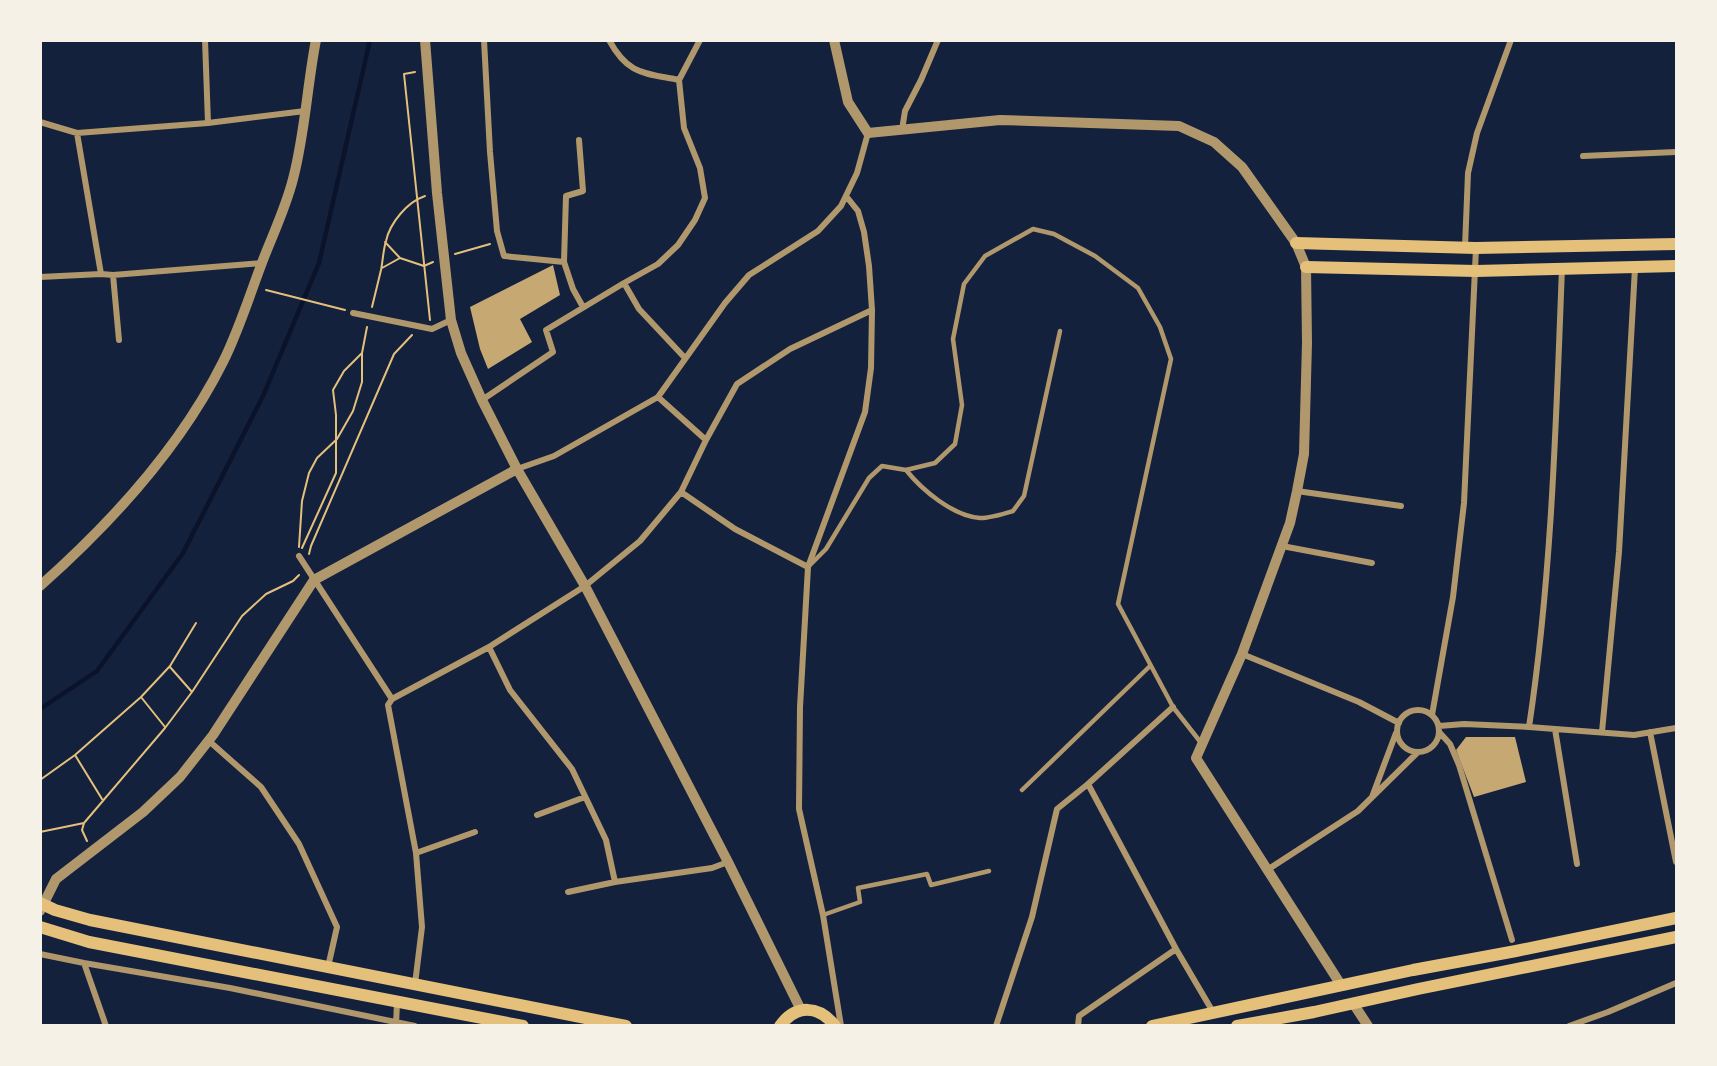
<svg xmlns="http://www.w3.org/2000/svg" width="1717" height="1066" font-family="'PT Sans Narrow',sans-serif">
  <rect width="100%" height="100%" fill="#14213d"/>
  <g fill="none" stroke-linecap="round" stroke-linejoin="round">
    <path stroke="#0b132b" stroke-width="4.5" d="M40 709 97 671 183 553 263 396 319 263 370 40"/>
  </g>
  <path fill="#c6a872" d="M553 265 560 295 520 319 532 342 488 369 480 349 470 307Z
    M1466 737H1515L1526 782 1474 797 1456 750Z"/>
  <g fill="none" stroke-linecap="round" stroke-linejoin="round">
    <path stroke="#e5c07b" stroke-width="2" d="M415 72 404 74 430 320
      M385 242 400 258 424 266 433 262
      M455 254 490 244
      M382 268 400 258
      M266 290 345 310
      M372 307C375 295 378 282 381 270 383 260 383 251 386 241 390 223 407 202 425 196
      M299 547 302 501 309 473 317 458 337 439 353 411 362 382V353L367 327
      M302 548 336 473V415L333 390 344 371 362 353
      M309 554 311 546 394 354 412 335
      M170 667 192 692
      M141 697 165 727
      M75 755 102 799
      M40 780 75 755 141 697 170 666 196 623
      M40 832 84 823
      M87 841 82 830 84 823 165 728 192 692 242 616 266 594 293 581 299 575"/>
    <path stroke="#b1986c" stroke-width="4.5" d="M906 470C922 490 953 516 980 518 990 518 1003 514 1013 511L1024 496 1060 331
      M810 565 826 549 869 478 882 466 906 470 935 463 955 444 962 405 953 339 964 284 985 256 1033 229 1054 234 1095 256 1138 288 1160 327 1171 359 1118 604 1173 707 1202 744
      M1022 790 1150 666
      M823 915 860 902 858 888 927 874 931 885 989 871"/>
    <path stroke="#b1986c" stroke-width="6" d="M205 40 208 123
      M484 40 490 152 497 231 504 256 564 262
      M609 40C628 75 644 73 679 80
      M679 80 700 40
      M40 122 77 133 208 123 305 111
      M902 130 905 111 921 80 938 40
      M77 133 101 274
      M579 140 583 191 566 196 564 262 573 289 583 307
      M1583 156 1676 152
      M1465 247 1468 173 1477 133 1511 40
      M113 275 119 340
      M40 277 101 274 113 275 262 263
      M624 283 639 309 685 358
      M353 313 432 329 451 320
      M658 397 706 440
      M482 400 553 352 546 330 624 283 658 264 678 245 695 220 705 198 700 168 684 128 679 80
      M517 469 554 456 658 397 725 303 749 275 818 231 841 206 857 173 868 133
      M1297 491 1401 506
      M1282 546 1372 563
      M299 556 392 699
      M808 567 735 529 681 492 706 440 737 384 790 349 872 310
      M489 647 510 690 572 769 606 840 615 882
      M1242 654 1359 702 1399 723
      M1397 731a21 21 0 1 1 42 0a21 21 0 1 1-42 0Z
      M1432 715 1453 597 1464 503 1476 248
      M1439 726 1464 724 1529 727 1634 735 1676 728
      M1529 727C1552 575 1556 421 1562 268
      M1555 729 1577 864
      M1602 732 1619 552 1635 268
      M1650 732 1676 862
      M1440 733 1450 744 1459 765 1512 940
      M209 741 261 787 299 844 337 927 328 967
      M1088 784 1176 949 1213 1012
      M1372 797 1396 733
      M537 815 585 797
      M416 853 475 832
      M1267 870 1358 811 1417 753
      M568 892 615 882 712 868 728 862
      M40 954 84 963 230 988 415 1026
      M84 963 106 1026
      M415 984 422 927 416 853 388 705 392 699 489 647 585 586 640 541 681 492
      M396 1026 397 1002
      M841 1026 823 915 799 809 800 707 808 567 865 412 871 368 872 310 869 266 864 232 858 211 846 196
      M996 1026 1032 917 1057 809 1088 784 1173 707
      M1078 1026 1079 1016 1176 949
      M1569 1026 1608 1012 1676 983"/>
    <path stroke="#b1986c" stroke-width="10" d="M425 40 437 193 451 320 461 353 482 400 517 469 585 586 728 862 801 1010
      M834 40 848 102 868 133 1000 120 1179 126 1214 142 1242 167 1296 243 1306 267 1307 343 1304 454 1297 491 1290 523 1242 654 1196 758 1341 985
      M40 586C110 524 181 446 223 362 239 330 250 294 263 260 273 234 286 207 293 179 305 134 307 86 316 40
      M40 911 56 879 143 812 180 777 213 735 314 580 517 469
      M1353 1003 1368 1026"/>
    <path stroke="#e5c07b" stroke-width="12" d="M1296 243 1476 248 1676 244
      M1306 267 1476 271 1676 266
      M40 903 55 910 90 920 626 1026
      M40 927 89 942 523 1026
      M780 1026C796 1004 819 1005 835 1026
      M1152 1026 1413 970 1516 951 1676 918
      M1237 1026 1314 1012 1418 989 1676 937"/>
  </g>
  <rect width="1717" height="1066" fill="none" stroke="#f6f1e7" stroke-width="84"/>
</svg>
